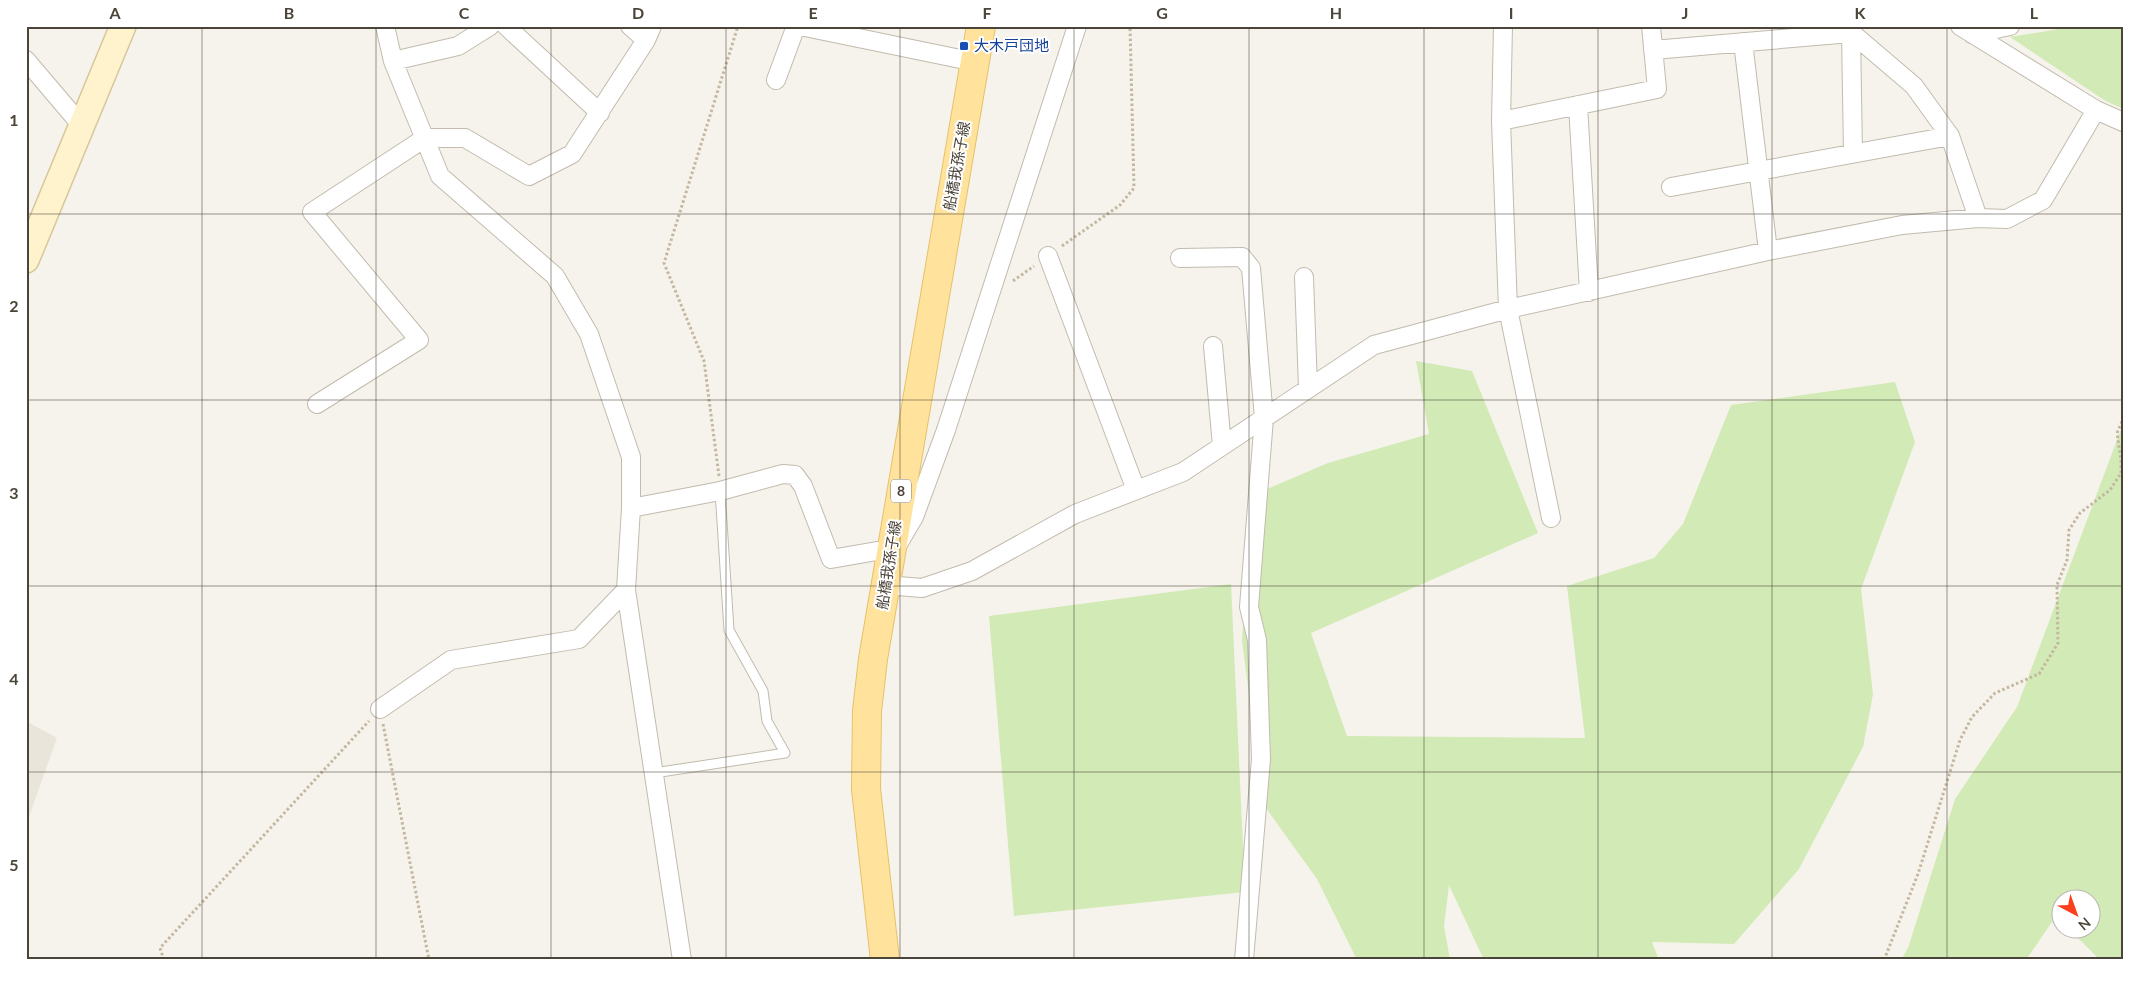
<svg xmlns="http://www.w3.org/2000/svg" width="2149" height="986" font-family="Lato,'Noto Sans JP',sans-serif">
  <rect width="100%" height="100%" fill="#f6f3ec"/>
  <path fill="#eae5da" d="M26 721 57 738 26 825Z"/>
  <path fill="#d2eab5" d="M2077 26H2123V109L2104 100 2010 37Z
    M1416 361 1472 371 1538 533 1311 633 1347 736 1585 738 1567 586 1654 558 1683 524 1731 405 1895 382 1915 442 1861 589 1873 694 1863 747 1799 869 1734 944 1652 942 1659 960H1484L1449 885 1444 926 1450 960H1357L1317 879 1263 804 1242 640 1251 496 1328 463 1429 434Z
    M2123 424V960H2100L2069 929 2092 928V898H2062L2061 921 2056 916 2026 960H1901L1908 948 1955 799 2017 707Z
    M1231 584 1245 892 1014 916 989 616Z"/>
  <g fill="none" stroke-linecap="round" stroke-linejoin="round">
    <g stroke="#c2bbae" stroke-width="11">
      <path id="lane" d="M654 773 785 753 767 721 763 691 729 630 720 491"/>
    </g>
    <g stroke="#c2bbae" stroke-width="20">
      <path id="street" d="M385 26 393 61 440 176 555 276 589 334 631 457V508L626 590 682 960
        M506 26 600 113
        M630 26 646 40
        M800 26 975 62
        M1503 26 1501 121 1508 309 1551 518
        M1960 26 2096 110 2123 122
        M1846 28 1914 86 1950 136 1978 218
        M1972 34 2010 26
        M1743 42 1768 251
        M1653 50 1851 33 1853 153
        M26 60 82 126
        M393 61 458 46 490 26
        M776 80 796 26
        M1578 105 1589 292
        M1501 121 1657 89 1651 26
        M1671 187 1950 136
        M1048 256 1136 490
        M1180 258 1242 257 1251 268 1264 418 1249 607 1257 640 1261 759 1244 960
        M1304 277 1308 388
        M1213 346 1222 446
        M317 404 419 340 312 212 425 138H465L529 176 572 154 646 40 652 26
        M631 508 720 491 783 474 795 475 803 486 831 559 877 551 891 556 914 517 946 430 1077 26
        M886 585 922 588 972 571 1075 514 1183 472 1374 345 1508 309 1768 251 1902 225 1978 218 2007 219 2043 200 2096 110
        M380 709 451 660 579 639 626 590"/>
    </g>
    <g stroke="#d6c79b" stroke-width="28">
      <path id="secondary" d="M26 260 123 26"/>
    </g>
    <g stroke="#e6c16a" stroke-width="30">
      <path id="primary" d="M885 960 866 789 867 711 873 659 981 26"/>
    </g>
    <path stroke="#c4b79f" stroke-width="3" stroke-dasharray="2.5 2.5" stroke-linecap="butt" d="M1062 246 1120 205 1134 188 1130 26
      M1013 281 1034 266
      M719 476 704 361 664 263 738 26
      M383 724 429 960
      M164 960 160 948 369 721
      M1884 960 1918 874 1960 740 1972 717 1995 693 2039 674 2058 643 2057 585 2067 560 2069 530 2080 513 2110 490 2121 473V460L2117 433 2123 419"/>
    <use href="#lane" stroke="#fff" stroke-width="9"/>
    <use href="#street" stroke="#fff" stroke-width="18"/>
    <use href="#secondary" stroke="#fff3cd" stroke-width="25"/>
    <use href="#primary" stroke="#ffe39c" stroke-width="28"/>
  </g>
  <path fill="none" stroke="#4b4439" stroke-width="1" stroke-opacity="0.55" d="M202 26V960M376 26V960M551 26V960M726 26V960M900 26V960M1074 26V960M1249 26V960M1424 26V960M1598 26V960M1772 26V960M1947 26V960M26 214H2123M26 400H2123M26 586H2123M26 772H2123"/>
  <rect fill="#1a4fb4" stroke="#fff" stroke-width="2" x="959" y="41" width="10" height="10" rx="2.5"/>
  <g text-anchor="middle" stroke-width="4" stroke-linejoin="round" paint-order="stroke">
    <rect fill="#fff" stroke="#817c74" stroke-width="1" x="891" y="479.5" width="20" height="23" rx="4"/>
    <g font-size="14" font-weight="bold" fill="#4b4439">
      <text x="901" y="496">8</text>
    </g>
    <g font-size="15" fill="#164399" stroke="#fff" text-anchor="start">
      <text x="974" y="51">大木戸団地</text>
    </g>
    <g font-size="15" fill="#4b4439" stroke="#fff">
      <text transform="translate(957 166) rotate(-80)" y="5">船橋我孫子線</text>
      <text transform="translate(889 565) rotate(-81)" y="5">船橋我孫子線</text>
    </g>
  </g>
  <rect width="2149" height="986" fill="none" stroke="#ffffff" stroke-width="55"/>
  <g transform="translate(2076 914) rotate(139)"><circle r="24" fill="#ffffff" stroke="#b7b4b0"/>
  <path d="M0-4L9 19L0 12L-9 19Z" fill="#fc3f1d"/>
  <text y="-8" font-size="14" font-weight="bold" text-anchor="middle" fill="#4b4439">N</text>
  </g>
  <rect x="28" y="28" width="2094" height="930" fill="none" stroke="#4b4439" stroke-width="2"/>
  <g font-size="16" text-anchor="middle" font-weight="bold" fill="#4b4439">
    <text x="115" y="19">A</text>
    <text x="289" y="19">B</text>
    <text x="464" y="19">C</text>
    <text x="638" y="19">D</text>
    <text x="813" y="19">E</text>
    <text x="987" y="19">F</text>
    <text x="1162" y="19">G</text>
    <text x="1336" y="19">H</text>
    <text x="1511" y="19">I</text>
    <text x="1685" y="19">J</text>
    <text x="1860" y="19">K</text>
    <text x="2034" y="19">L</text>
    <text x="14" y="126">1</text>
    <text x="14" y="312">2</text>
    <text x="14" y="499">3</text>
    <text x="14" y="685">4</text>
    <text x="14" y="871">5</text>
  </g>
</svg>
